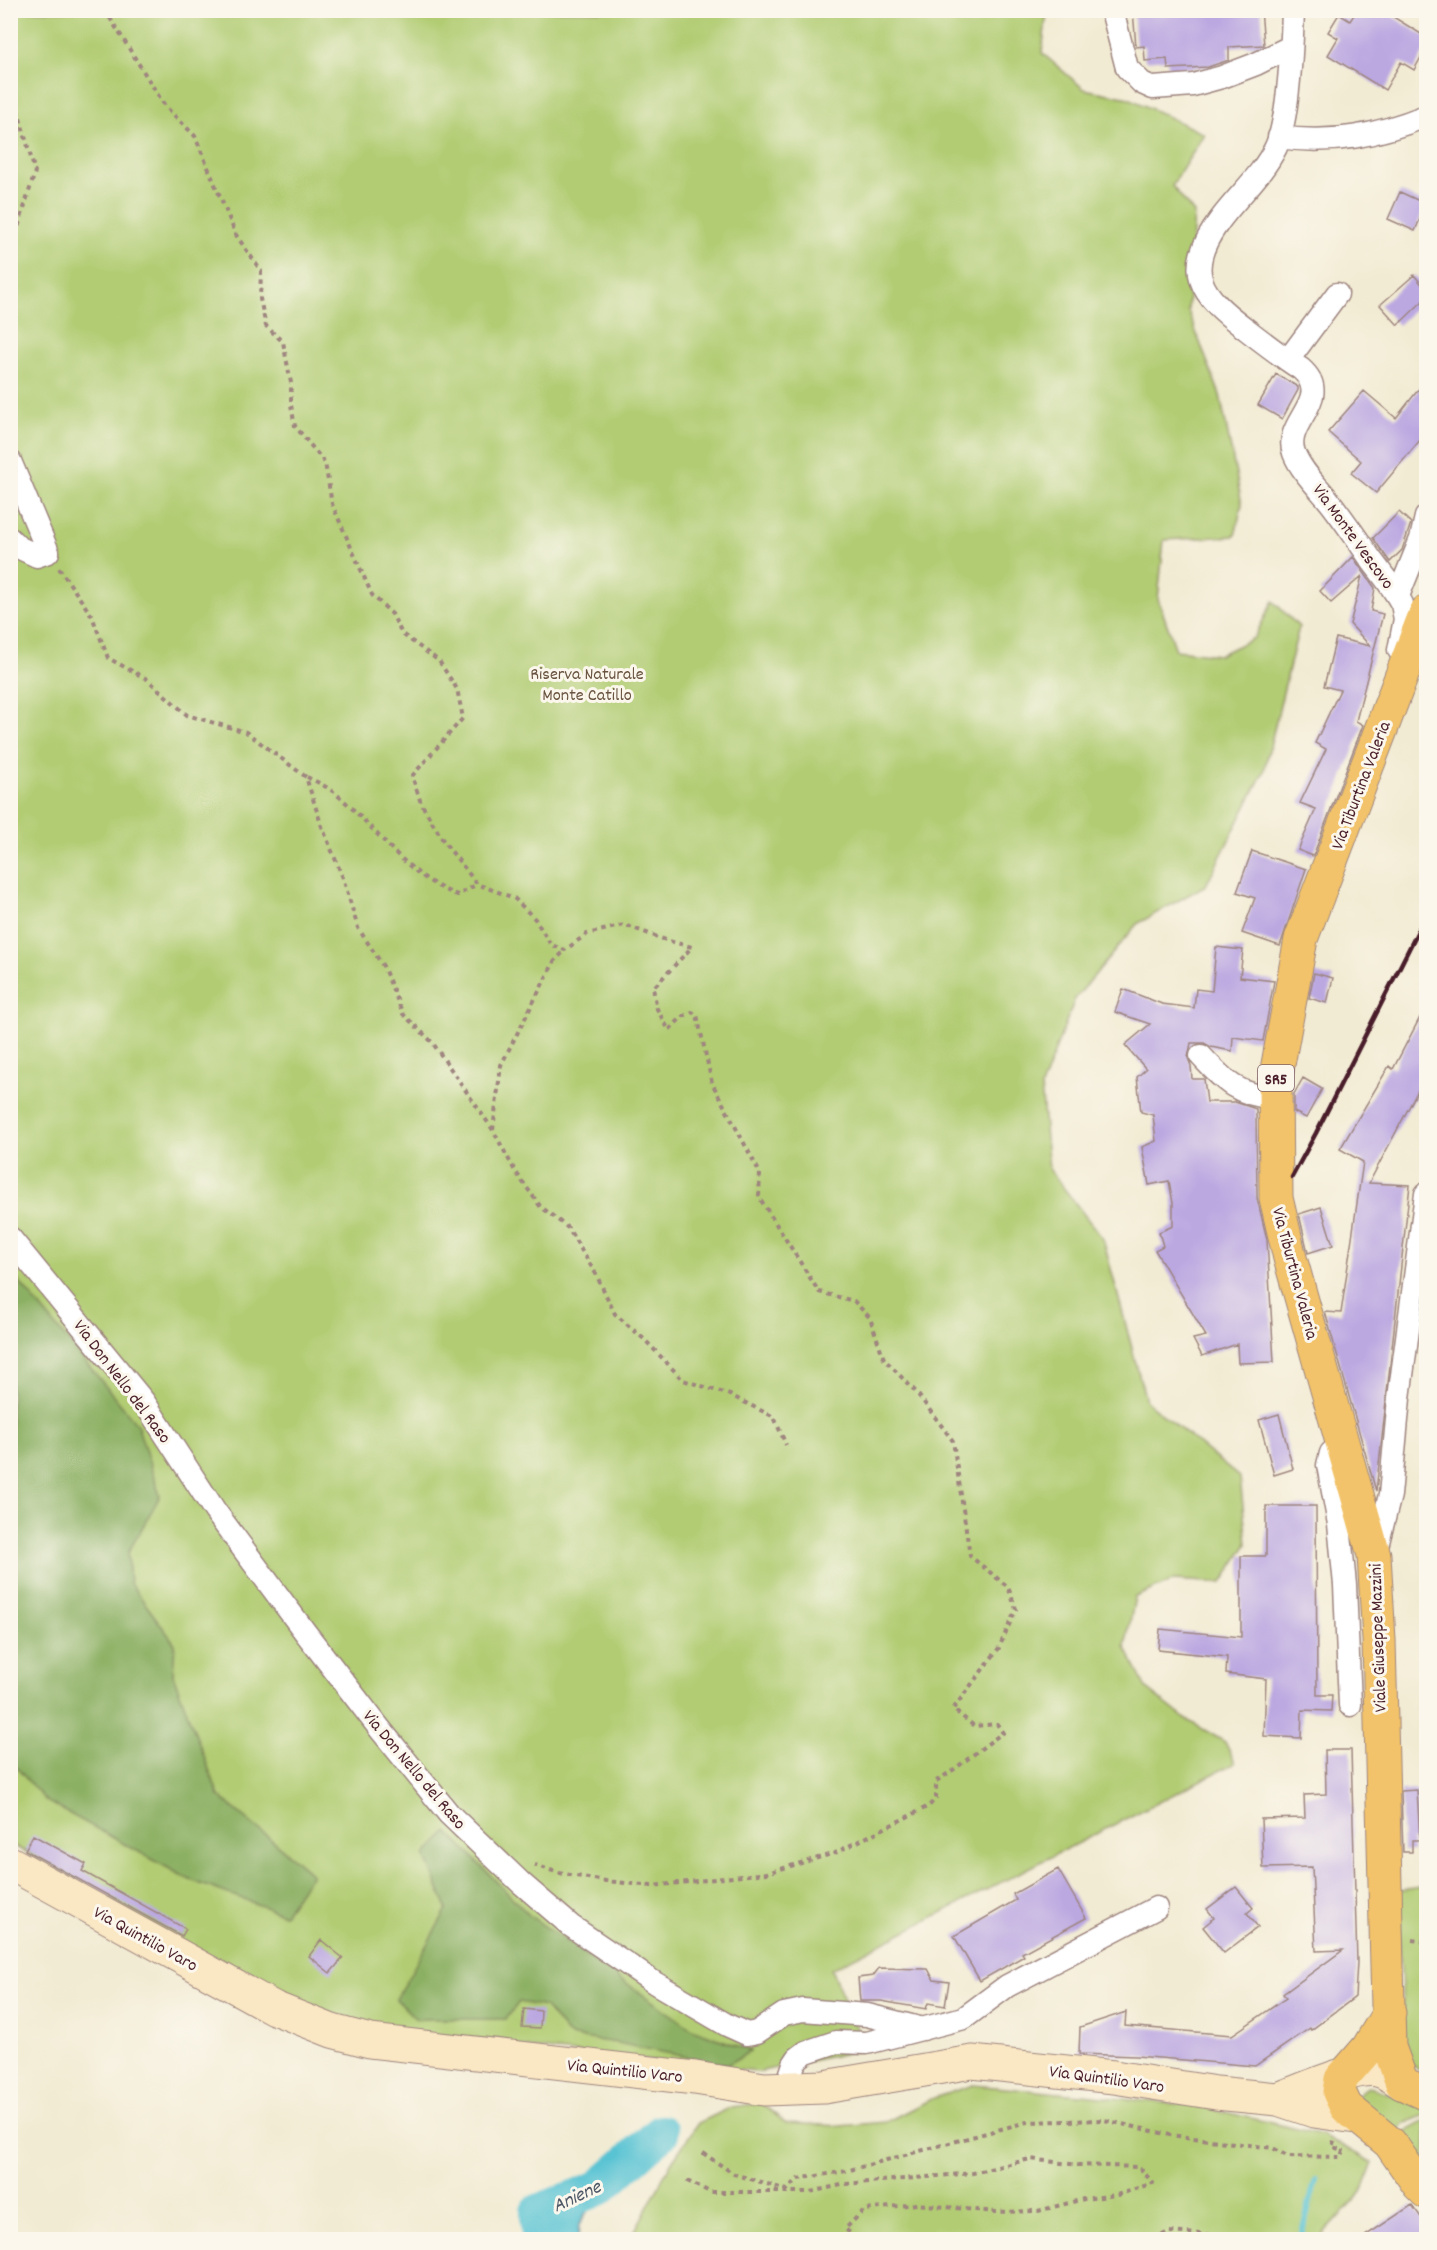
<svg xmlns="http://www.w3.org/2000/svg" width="1437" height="2250" font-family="Dekko,sans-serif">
  <rect width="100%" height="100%" fill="#fbf7ec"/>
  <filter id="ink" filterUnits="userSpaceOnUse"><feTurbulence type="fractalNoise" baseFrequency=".0167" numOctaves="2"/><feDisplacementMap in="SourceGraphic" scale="12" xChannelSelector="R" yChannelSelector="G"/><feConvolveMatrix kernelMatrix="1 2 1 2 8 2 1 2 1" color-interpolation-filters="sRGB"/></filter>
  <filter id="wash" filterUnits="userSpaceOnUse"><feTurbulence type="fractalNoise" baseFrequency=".008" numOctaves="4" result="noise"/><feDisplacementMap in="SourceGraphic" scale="24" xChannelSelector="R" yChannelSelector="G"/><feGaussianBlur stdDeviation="1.35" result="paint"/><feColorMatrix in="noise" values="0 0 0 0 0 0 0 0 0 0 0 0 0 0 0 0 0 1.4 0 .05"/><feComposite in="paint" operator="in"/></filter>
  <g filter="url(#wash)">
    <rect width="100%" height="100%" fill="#f2ebd3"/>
    <path fill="#b1cc72" stroke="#7e764e" stroke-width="1.5" d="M11 11H1047L1042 53 1084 89 1129 98 1204 134 1172 186 1194 213 1188 311 1220 395 1242 504 1235 536 1164 540 1158 599 1176 650 1219 655 1254 638 1273 601 1299 627 1264 771 1206 885 1137 924 1075 999 1041 1087 1049 1169 1103 1239 1146 1401 1240 1478 1247 1544 1222 1583 1174 1580 1135 1597 1125 1647 1146 1688 1184 1718 1225 1742 1235 1763 831 1969 866 2049 757 2072 450 2040 344 2021 207 1957 11 1844Z
      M1426 1886V2075L1408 2062 1405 2054 1397 1891Z
      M973 2085 1199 2106 1323 2135 1373 2163 1362 2192 1318 2239 630 2240 671 2163 698 2123 732 2107 761 2103 786 2123 840 2126 886 2122 931 2099Z
      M1367 2087C1388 2091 1405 2102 1426 2106V2115L1404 2124 1396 2134 1358 2097 1361 2091Z
      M1426 2120V2178L1402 2137 1407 2130Z"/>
    <path fill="#8cb064" stroke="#6b6848" stroke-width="1.5" d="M11 1272 137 1424 160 1496 128 1553 130 1583 175 1644 173 1675 219 1796 312 1874 284 1914 190 1880 46 1801 14 1765 10 1734Z
      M448 1832 530 1916 692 2029 751 2051 727 2065 617 2043 569 2036 545 2007 519 2002 506 2019H416L396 1999 447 1909 425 1855Z"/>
    <path fill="#59c3d3" stroke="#52717f" stroke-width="1.5" d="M560 2185 599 2188 596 2198 579 2224 578 2239H524L531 2204Z"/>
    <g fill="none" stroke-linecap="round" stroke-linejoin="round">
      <path stroke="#59c3d3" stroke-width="6" d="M1300 2240 1316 2179"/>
      <path stroke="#59c3d3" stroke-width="36" d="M539 2240 538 2212 599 2188 661 2133"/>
    </g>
    <g id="blocks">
      <path fill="#bba8e1" d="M1133 10H1261L1264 45 1229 47V60L1208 67 1168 69 1167 59 1145 61 1144 46 1136 47Z
        M1357 10H1382L1426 37V48L1414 70 1401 62 1385 90 1328 55 1338 38 1328 32 1339 14 1350 21Z
        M1400 192 1426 204 1415 231 1388 219Z
        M1414 275 1426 289V298L1398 325 1380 305Z
        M1276 374 1298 387V390L1282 419 1258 405Z
        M1426 380V433L1376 493 1351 473 1361 461 1328 432 1364 391 1396 418Z
        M1399 512 1411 523 1402 550 1390 562 1373 538Z
        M1353 557 1375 588 1371 611 1383 614 1356 721 1363 725 1313 856 1298 850 1316 809 1300 803 1326 749 1315 743 1340 690 1324 686 1336 638 1370 646 1350 624 1362 576 1331 603 1320 591Z
        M1252 851 1306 869 1280 946 1242 933 1255 898 1237 892Z
        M1216 947 1243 950 1240 977 1274 981 1263 1041 1233 1037 1232 1051 1211 1047 1204 1043H1191L1188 1058 1191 1066 1192 1079H1204L1207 1102H1235L1256 1109 1257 1198 1267 1240 1274 1362 1238 1363 1237 1344 1202 1356 1193 1339 1206 1336 1155 1250 1163 1246 1159 1232 1173 1226V1203L1169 1181 1149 1185 1142 1147 1156 1141 1153 1115 1141 1112 1137 1077 1146 1069 1125 1045 1150 1024 1115 1012 1123 989 1162 1004 1194 1008 1196 989 1212 991Z
        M1314 973 1333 978 1327 1003 1309 998Z
        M1426 1006V1075L1369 1183 1410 1185 1376 1491 1325 1312 1341 1313 1363 1162 1340 1149 1389 1066 1393 1069Z
        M1303 1078 1322 1089 1306 1118 1294 1112V1094Z
        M1321 1207 1333 1245 1308 1253 1299 1214Z
        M1279 1414 1293 1469 1274 1475 1259 1420Z
        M1266 1506H1316L1317 1695H1332L1331 1711 1302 1710 1301 1738 1264 1736 1266 1679 1226 1674 1227 1657 1158 1650 1160 1629 1241 1637V1556H1266Z
        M1325 1750H1351L1357 1962 1355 1997 1311 2030 1310 2028 1255 2066 1136 2056 1079 2054 1080 2027 1126 2012 1125 2026 1232 2035 1286 1998 1283 1994 1343 1950 1316 1951 1312 1867 1263 1868 1261 1819 1305 1818 1304 1795 1326 1794Z
        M1417 1790 1420 1840H1412V1852H1403L1401 1791Z
        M33 1835 86 1864 82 1871 186 1929 182 1936 25 1850Z
        M1058 1869 1086 1918 1022 1953 1024 1956 980 1981 954 1936 1016 1900 1013 1894Z
        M1236 1887 1253 1908 1247 1913 1258 1927 1224 1953 1203 1927 1214 1918 1207 1909Z
        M321 1940 343 1958 330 1973 309 1956Z
        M879 1968 928 1969 934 1980 949 1982 945 2006 928 2003 926 2009 881 2001H860L858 1978 873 1976Z
        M524 2009 541 2011 540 2028 522 2027Z
        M1412 2205 1426 2224V2240H1359Z"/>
    </g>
  </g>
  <g filter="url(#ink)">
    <use href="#blocks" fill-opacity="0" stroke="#9e857f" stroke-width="1.5"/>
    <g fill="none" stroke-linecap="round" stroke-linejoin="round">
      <g stroke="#9e857f" stroke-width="25">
        <path id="minor" d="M1112 10 1127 68 1142 83 1153 88 1193 85 1222 77 1256 64 1290 47
          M1293 10C1292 43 1289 118 1276 147 1263 174 1238 196 1220 220 1182 271 1200 295 1246 329 1264 343 1282 357 1301 369 1335 399 1282 422 1294 453 1301 471 1318 487 1330 502 1344 520 1357 539 1370 558 1381 573 1393 587 1402 604L1405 619 1399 650
          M1279 137C1332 145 1378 135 1426 116
          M1288 360 1337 294
          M10 461 48 552 37 556 18 547 10 539
          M1398 596 1421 539 1426 517
          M1201 1056C1226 1083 1238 1095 1275 1098
          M10 1238 144 1402 215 1511 305 1632 380 1729 449 1814 521 1883 571 1926 655 1983 727 2025 747 2034 757 2032 784 2014 803 2010 867 2015 923 2029
          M1344 1442 1331 1453 1328 1465 1339 1524 1345 1585 1350 1705
          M1375 1554 1390 1495 1399 1398 1426 1194
          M786 2088 794 2064 798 2058 806 2052 836 2042 867 2043 964 2018 1007 1986 1156 1908"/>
      </g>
      <g stroke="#9e857f" stroke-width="35">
        <path id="secondary" d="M10 1863 274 2008 332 2031 370 2041 695 2078 764 2089 824 2087 972 2062 1114 2077 1216 2093 1278 2099 1314 2111 1356 2117
          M1278 2099C1302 2090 1354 2066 1377 2070 1387 2072 1394 2078 1402 2083"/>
      </g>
      <g stroke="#9e857f" stroke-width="35">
        <path id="primary" d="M1426 612 1301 939 1275 1081 1276 1198 1290 1258 1374 1555 1379 1640 1389 2047 1402 2083 1426 2094
          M1389 2013 1368 2048 1341 2079 1339 2092 1346 2107 1390 2143 1419 2185 1426 2192"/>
      </g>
      <path stroke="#9e857f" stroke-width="4" stroke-dasharray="4.5 4.5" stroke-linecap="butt" d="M105 10 165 106 195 136 236 235 261 271 260 299 266 326 283 342 291 383V405L295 426 325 463 332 504 372 595 392 614 402 634 439 661 457 689 463 718 412 776 421 803 444 842 477 884 514 898 535 919 551 945 565 950 587 934 624 925 669 941 692 947 653 988 657 1009 669 1030 682 1017 692 1012 697 1015 712 1083 760 1173 759 1197 819 1292 854 1301 870 1318 884 1359 916 1392 953 1441 970 1556 1008 1587 1016 1609 999 1648 953 1709 974 1726 997 1724 1003 1733C980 1748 960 1767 936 1781V1798L929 1806 835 1853 767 1873 652 1886 606 1881 559 1873 535 1865
        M10 104 18 111 35 172 10 254
        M59 568 92 616 108 658 147 679 187 715 246 732 306 777 321 824 343 878 358 928 383 966 403 1014 432 1042 493 1130 515 1171 540 1206 568 1228 596 1274 615 1314 644 1339 683 1380 730 1395 774 1417 786 1445
        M307 777C315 781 324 785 331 790 374 823 406 878 458 895L477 884
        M493 1130 501 1065 554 962 565 950
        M1412 1940 1426 1942
        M703 2153 734 2174 787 2190 798 2179 846 2171 1027 2122 1104 2120 1170 2135 1273 2148 1287 2156 1341 2157 1343 2150 1332 2147 1335 2138
        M687 2181 710 2192H810L846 2184 973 2173 1030 2159 1078 2165 1139 2167 1153 2183 1117 2195 1084 2199 1038 2211 995 2212 917 2204 864 2210 845 2229 860 2240
        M1154 2240 1168 2232 1215 2235"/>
      <use href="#minor" stroke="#fff" stroke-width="22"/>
      <use href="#secondary" stroke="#fae7c3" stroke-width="33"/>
      <use href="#primary" stroke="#f2c36a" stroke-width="33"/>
      <path stroke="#4a1f2b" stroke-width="4.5" d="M1292 1177 1316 1133 1426 915"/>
    </g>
  </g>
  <g text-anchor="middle" stroke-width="6" stroke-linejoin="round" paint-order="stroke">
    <rect fill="#fbf7ec" stroke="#7f6065" stroke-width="1.5" x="1258" y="1065" width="36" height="26" rx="4.5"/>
    <g font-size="16" font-weight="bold" fill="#4a1f2b">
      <text x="1276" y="1084">SR5</text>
    </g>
    <g font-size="18" fill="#4a1f2b" stroke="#fbf7ec">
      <text transform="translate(1354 536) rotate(54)" y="6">Via Monte Vescovo</text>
      <text transform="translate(1360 785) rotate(-69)" y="6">Via Tiburtina Valeria</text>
      <text transform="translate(1296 1273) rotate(75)" y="6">Via Tiburtina Valeria</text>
      <text transform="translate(123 1381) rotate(53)" y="6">Via Don Nello del Raso</text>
      <text transform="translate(1377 1638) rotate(-92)" y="6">Viale Giuseppe Mazzini</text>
      <text transform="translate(415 1769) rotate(50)" y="6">Via Don Nello del Raso</text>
      <text transform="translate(146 1938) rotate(29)" y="6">Via Quintilio Varo</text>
      <text transform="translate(625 2070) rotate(6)" y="6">Via Quintilio Varo</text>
      <text transform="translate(1107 2078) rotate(8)" y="6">Via Quintilio Varo</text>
    </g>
    <g font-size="18" fill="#695340" stroke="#fbf7ec">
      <text x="587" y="679">Riserva Naturale<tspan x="587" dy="21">Monte Catillo</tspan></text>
    </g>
    <g font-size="20" font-style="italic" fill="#4f5866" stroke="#fbf7ec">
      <text transform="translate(576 2195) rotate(-25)" y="7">Aniene</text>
    </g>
  </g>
  <rect width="1437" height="2250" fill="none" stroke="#fbf7ec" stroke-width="36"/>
</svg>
